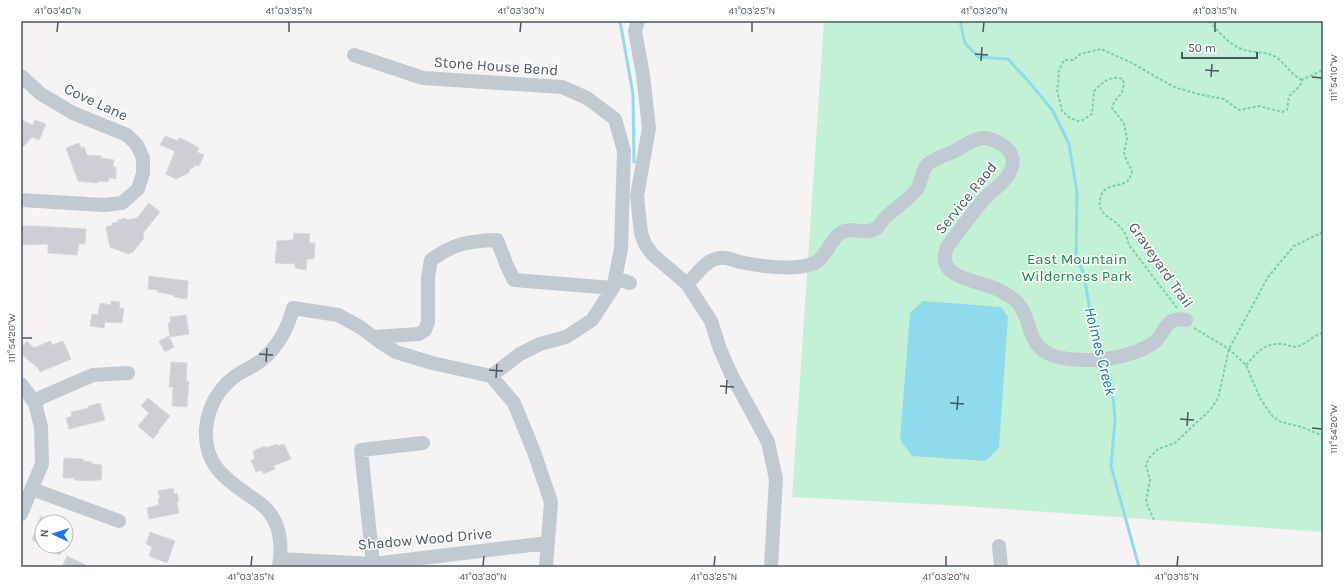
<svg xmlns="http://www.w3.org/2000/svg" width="1344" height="588" font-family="Karla,sans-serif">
  <rect width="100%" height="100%" fill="#f5f3f3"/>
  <path fill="#c3f1d5" d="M824 21H1323V532L964 506 792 497Z"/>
  <path fill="#90daee" d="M923 301 1001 307 1008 317 999 448 985 461 912 456 900 440 910 313Z"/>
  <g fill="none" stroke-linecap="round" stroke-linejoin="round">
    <path stroke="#90daee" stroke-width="3" d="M620 21 633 94 634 162
      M960 21 965 43 978 57 1008 59 1030 83 1053 111 1069 144 1077 192 1076 258 1084 274 1092 325 1102 355
      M1105 363 1112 384 1115 420 1111 466 1139 567"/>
  </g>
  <path fill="#cdcfd5" stroke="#d7d9de" d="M21 120 33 125 35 120 46 124 39 140 32 137 21 149Z
    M165 136 178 141 179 138 185 140 199 148 197 152 204 155 199 166 195 165 193 168H191L188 173 176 179 166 174 175 151 160 145Z
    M79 143 81 148 84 147 87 155 101 156V158L114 160 113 167H116V179L109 178 108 182 101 181 96 183 78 181 66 148Z
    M149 203 160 212 143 233 144 238 133 252 128 254 110 247 106 227 113 225 112 223 118 222V220L126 218V220L137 218Z
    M21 226H38L86 229 85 244H79L77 255 48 253V244L21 245Z
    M294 233 310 234 309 243H315L314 259H307L306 270 295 268V264L275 263 277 241 293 240Z
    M149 276 188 281 187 299 174 297V295L157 292 158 290 148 289Z
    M111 301 120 302 119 308H124L122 323 105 322 104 328 90 326 92 314 98 315 100 303 111 305Z
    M186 315 189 334 170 337 168 323 171 322 170 317Z
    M169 336 174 347 165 352 159 341Z
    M27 341 34 348 50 341 52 345 63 341 71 359 40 372 38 368 21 354V348Z
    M171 362 187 363 186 381H189L187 407 172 406 173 387H169Z
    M148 398 170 416 158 431 159 432 153 439 138 426 149 413 141 406Z
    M100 403 105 420 69 429 66 418 72 416 71 412 89 408 88 406Z
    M277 444 278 446 284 444 291 459 273 466 275 469 263 474 262 470 256 472 251 460 255 459 253 452 255 451V450L265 446 266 448Z
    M64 458 83 459V461L92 462V464L102 465 101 480H95V481L74 480 75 478H63Z
    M173 488 174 494 177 493 179 501H177L179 513 149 519 147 508 159 505 158 499 160 498 158 491Z
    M41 516H42V544L32 540Z
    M150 532 175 541 167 563 149 556 152 547 146 544Z
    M38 546H64L60 555Z
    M67 556 90 567H62Z"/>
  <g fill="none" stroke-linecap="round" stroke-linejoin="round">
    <path stroke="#7ad0a6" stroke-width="2" stroke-dasharray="3 2" stroke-linecap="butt" d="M1210 21C1219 33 1233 49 1249 51 1258 53 1268 52 1276 57 1286 64 1289 73 1302 80
      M1177 308 1129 245C1127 239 1126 233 1121 228 1114 218 1097 215 1100 200 1101 195 1102 192 1106 189 1118 182 1129 188 1132 171L1126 159 1124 152 1127 139 1124 123 1112 108C1115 95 1126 97 1123 79 1109 75 1104 82 1094 91L1092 114 1081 121H1078L1070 118 1062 111 1057 90 1059 78 1058 73 1064 60H1073L1080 54 1101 49 1130 62 1174 87 1198 94 1224 99 1239 110 1259 106 1282 112 1287 110 1289 96 1300 86 1302 80 1323 70
      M1194 328 1229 349 1246 365 1260 398 1273 417 1281 422 1302 427 1323 436
      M1246 365C1258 352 1263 343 1283 344 1288 345 1293 348 1298 346 1307 344 1313 335 1323 333
      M1154 520 1146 502 1150 480 1146 465 1149 458 1158 449 1175 443 1211 409 1218 398 1229 349 1268 277 1294 246 1323 232"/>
    <path stroke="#c1cad2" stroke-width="14" d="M638 21 635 31 643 75 649 128 637 196 641 233 645 244 652 254 687 284 711 321 720 349 731 374 768 442 776 479 771 567
      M354 55 423 78 562 87 587 98 615 119 624 151 621 249 613 288 592 320 566 337 540 344 520 354 491 376
      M21 76 41 94 73 113 127 135 137 145 143 158V173L138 189 122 203 104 205 21 200
      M615 278 630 283
      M687 284C694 278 700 268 708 263 712 259 720 257 725 258 730 258 735 261 740 262 758 266 794 271 812 264 826 259 829 242 840 233 852 225 866 237 878 227 881 223 884 218 888 215 897 207 909 199 917 189 922 181 921 171 928 164 935 158 946 155 955 151 964 146 972 139 982 138 990 137 998 142 1004 146 1011 151 1014 159 1012 167 1008 181 993 189 984 199 971 214 960 231 947 247 933 282 985 279 1004 293 1010 296 1017 301 1020 306 1032 323 1027 343 1049 354 1064 361 1096 361 1112 358 1125 356 1141 351 1152 344 1166 335 1164 315 1186 320
      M373 337 419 334 425 330 428 322V277L431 260C454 243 470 241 497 240L507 266 514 280 613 288
      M21 384 35 403 41 427 42 464 21 514
      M35 403 42 397 93 375 128 373
      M32 489 119 521
      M999 546 1001 567
      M280 559 373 564 548 543
      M373 564 361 450 423 443
      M279 567C282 548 281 527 269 512 263 504 255 500 247 494 222 477 204 462 206 429 208 406 220 385 240 373 248 369 256 365 263 359 279 345 288 328 293 308L338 315 360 327 380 342 396 352 432 363 491 376 514 403 534 452 551 502 546 567"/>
  </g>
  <path fill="none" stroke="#4a5661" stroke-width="1.5" d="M57 32 58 22M289 32V22M520 32 521 22M752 32V22M983 32 984 22M1215 32V22M975 54 988 55M981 61 982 47M1205 70 1219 71M1211 77 1212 64M1312 77 1322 78M22 338H32M259 354 273 355M266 362 267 348M489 370 503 371M496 378 497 364M720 386 734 387M726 394 727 380M950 403 964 404M957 410 958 396M1180 419 1194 420M1187 426 1188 412M1312 428 1322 429M251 566 252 556M483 566 484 556M714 566 715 556M946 566V556M1177 566 1178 556"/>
  <g text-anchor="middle" stroke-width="3" stroke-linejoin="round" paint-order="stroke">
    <g font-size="15" fill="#4a5661" stroke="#fff">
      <text transform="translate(496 66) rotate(4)" y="5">Stone House Bend</text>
      <text transform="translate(96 102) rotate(25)" y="5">Cove Lane</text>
      <text transform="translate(966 198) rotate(-51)" y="5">Service Raod</text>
      <text transform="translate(1161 265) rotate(55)" y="5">Graveyard Trail</text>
      <text transform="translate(425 539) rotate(-5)" y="5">Shadow Wood Drive</text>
    </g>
    <g font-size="15" fill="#17864f" stroke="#fff">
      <text x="1077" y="264">East Mountain<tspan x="1077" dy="17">Wilderness Park</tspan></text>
    </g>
    <g font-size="16" font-style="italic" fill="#0c7c9b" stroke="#fff">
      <text transform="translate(1101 351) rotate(76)" y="6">Holmes Creek</text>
    </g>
  </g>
  <rect width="1344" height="588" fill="none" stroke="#ffffff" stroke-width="44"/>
  <g transform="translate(54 534) rotate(274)"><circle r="19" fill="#ffffff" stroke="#b7bbc0"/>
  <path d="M0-3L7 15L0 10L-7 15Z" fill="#1a73e8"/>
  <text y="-6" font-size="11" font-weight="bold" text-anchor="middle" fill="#4a5661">N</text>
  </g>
  <path d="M1182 52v6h75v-6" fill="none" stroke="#4a5661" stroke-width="2"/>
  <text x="1188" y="52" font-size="12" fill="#4a5661" stroke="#ffffff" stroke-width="3" paint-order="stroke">50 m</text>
  <rect x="22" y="22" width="1300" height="544" fill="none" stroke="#4a5661" stroke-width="1.5"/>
  <g font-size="10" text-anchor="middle" fill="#4a5661">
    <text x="58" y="14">41°03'40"N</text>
    <text x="289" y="14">41°03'35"N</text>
    <text x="521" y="14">41°03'30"N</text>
    <text x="752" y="14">41°03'25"N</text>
    <text x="984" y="14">41°03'20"N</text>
    <text x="1215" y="14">41°03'15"N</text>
    <text transform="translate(1333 78) rotate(-90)" y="4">111°54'10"W</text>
    <text transform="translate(11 338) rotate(-90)" y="4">111°54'20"W</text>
    <text transform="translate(1333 429) rotate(-90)" y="4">111°54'20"W</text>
    <text x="251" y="580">41°03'35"N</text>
    <text x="483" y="580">41°03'30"N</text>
    <text x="714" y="580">41°03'25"N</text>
    <text x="946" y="580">41°03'20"N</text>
    <text x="1177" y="580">41°03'15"N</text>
  </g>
</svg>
